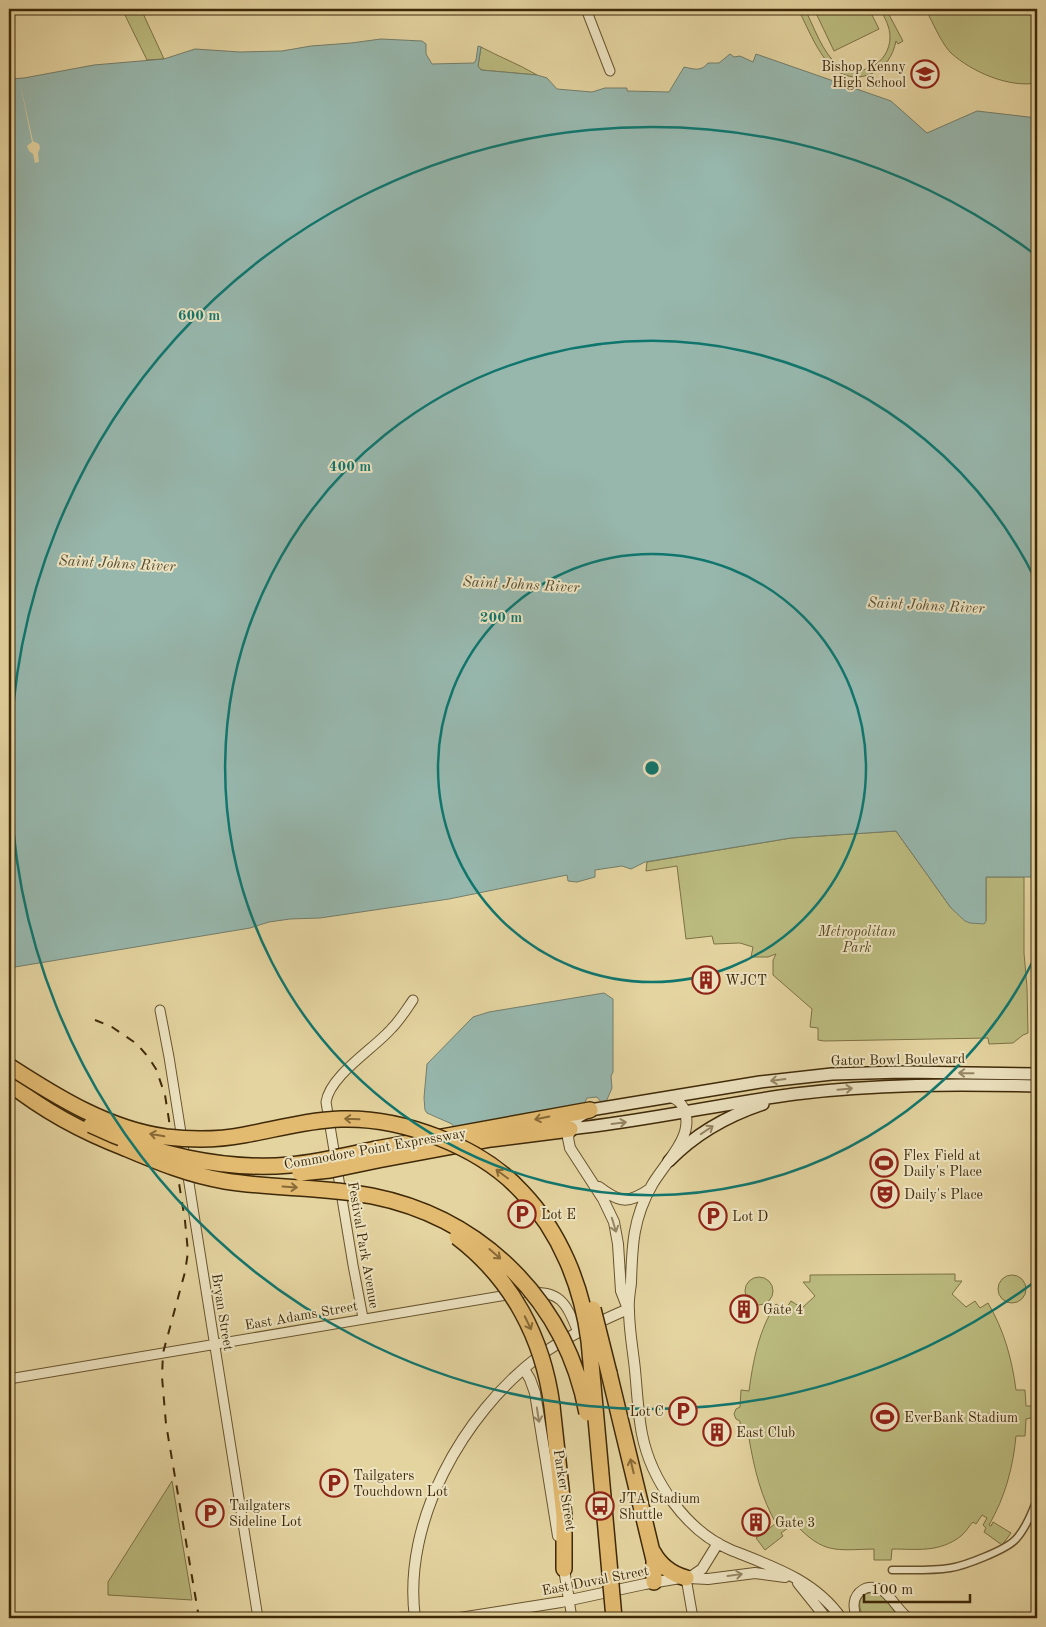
<svg xmlns="http://www.w3.org/2000/svg" width="1046" height="1627" font-family="'Old Standard TT',serif">
  <rect width="100%" height="100%" fill="#e4d4a0"/>
  <filter id="stains"><feTurbulence type="fractalNoise" baseFrequency=".004" numOctaves="4"/><feColorMatrix values="0 0 0 0 .2 0 0 0 0 .09 0 0 0 0 .02 0 0 0 .5 -.17"/></filter>
  <radialGradient id="worn" r=".72"><stop offset=".6" stop-color="#630" stop-opacity="0"/><stop offset="1" stop-color="#630" stop-opacity=".3"/></radialGradient>
  <path fill="#bbbb7f" stroke="#7d7244" d="M122 9H141L164 59 147 60Z
    M798 9H805C813 25 823 54 838 65 859 80 890 64 890 37 890 27 885 18 880 9H886L903 41 898 44 896 41C893 56 885 68 871 74 829 90 813 37 798 9Z
    M814 9H869L879 29 834 51Z
    M931 9H1037V83C1009 88 972 72 951 53 942 44 935 27 929 16Z
    M481 47C499 57 519 64 537 75L481 70 478 66Z
    M896 831 951 908 986 921V877H1024V953L1027 987 1028 1033 1023 1035 1013 1043 989 1044 988 1038 824 1041 818 1040V1028L810 1027 812 1009 773 975V960L776 954 768 957H751L753 947 740 943 714 944 712 936 686 939 677 866 646 871 647 862 791 838Z
    M955 1274V1281H962L952 1294 966 1307 975 1301 980 1308 988 1303C1004 1330 1012 1359 1016 1390H1025L1026 1406H1032L1036 1412 1035 1417 1026 1419 1025 1436H1016C1013 1468 1005 1497 989 1525L991 1526 993 1522 1011 1533 1002 1545 984 1532 986 1528 983 1525 987 1518 982 1515 976 1524 973 1522C968 1527 966 1532 961 1536 939 1553 917 1549 892 1549L891 1560H874V1549C835 1550 824 1554 796 1525H792L781 1533 783 1536 765 1550 756 1538 775 1524 777 1525C761 1498 754 1468 749 1438H741L740 1421 736 1419 734 1414 736 1409 740 1407 741 1390 749 1391C753 1361 759 1329 776 1304L785 1310 791 1301 802 1308 815 1296 803 1282H810V1275Z
    M998 1289a14 14 0 1 1 28 0a14 14 0 1 1-28 0Z
    M745 1291a14 14 0 1 1 28 0a14 14 0 1 1-28 0Z
    M172 1481 192 1600 108 1595V1582Z
    M874 1592C886 1595 891 1609 900 1618H865C860 1612 856 1600 865 1594 868 1593 871 1593 874 1592Z"/>
  <path fill="#97b7ad" stroke="#747e6b" d="M381 39 422 41 426 44V54L432 64 474 63 476 60 478 46 481 47 478 66 481 70 537 75 547 78 557 89 592 92 605 88H627V91L669 92 684 67C694 69 701 72 708 63H719L730 54 734 57 740 56 753 62 756 54 891 101 927 133 977 111 1037 118V877H986V921L984 924 970 923 965 921 951 908 896 831 791 838 645 862 631 869 622 866 595 870V877L577 882 568 881 567 875 449 899 320 918 290 919 269 922 250 928 9 968V79L24 78 94 65 164 59 195 49 240 52 282 51 311 46 351 43Z
    M604 993 613 999V1072L611 1076 612 1088 606 1102H601L597 1097 587 1098 584 1104 455 1129 452 1124 427 1113 425 1110 424 1098 427 1064 473 1017 489 1012Z"/>
  <path fill="#e4d4a0" d="M19 78 33 141 39 144 40 148 38 153 39 162 35 163 33 154 29 151 27 146 32 142Z"/>
  <g fill="none" stroke-linecap="round" stroke-linejoin="round">
    <g stroke="#68542e" stroke-width="9">
      <path id="pedestrian" d="M892 1570C911 1570 931 1571 950 1568 964 1566 1006 1550 1016 1539 1026 1528 1032 1513 1037 1499"/>
    </g>
    <g stroke="#68542e" stroke-width="11">
      <path id="minor" d="M586 9 610 71
        M160 1010 169 1057 258 1618
        M363 1318 353 1265 326 1102C330 1075 375 1048 392 1028 400 1020 406 1010 413 1000
        M9 1379 525 1292C561 1291 565 1301 578 1332
        M686 1578 693 1618
        M569 1600 572 1618
        M857 1618C854 1612 853 1606 855 1599 857 1594 861 1590 866 1588 887 1582 895 1610 909 1618"/>
    </g>
    <g stroke="#68542e" stroke-width="12">
      <path id="tertiary" d="M670 1097C683 1100 688 1114 686 1127 684 1145 661 1169 652 1185 633 1218 632 1246 631 1283 630 1292 628 1301 629 1310 629 1330 633 1350 635 1370 637 1391 638 1413 642 1434 651 1480 686 1531 731 1550 771 1566 815 1580 841 1618
        M570 1129 568 1138 570 1148 603 1199 614 1222 618 1244 621 1291 628 1309
        M599 1187C620 1203 628 1204 650 1189
        M524 1369 530 1379 535 1393 558 1536
        M563 1563 569 1600
        M688 1578 708 1579 755 1573 785 1577
        M798 1583 826 1618
        M415 1618C402 1522 463 1414 538 1357 566 1336 597 1323 628 1309
        M460 1618 561 1602 645 1584 692 1576 702 1569 718 1543"/>
    </g>
    <g stroke="#3f2908" stroke-width="14">
      <path id="secondary" d="M570 1129 578 1117 590 1110 760 1082 832 1074 903 1072 1037 1074
        M570 1129C646 1121 720 1104 795 1094 876 1084 956 1084 1037 1086
        M669 1161C696 1133 727 1116 763 1104"/>
    </g>
    <g stroke="#3f2908" stroke-width="18">
      <path id="motorway" d="M9 1083C44 1111 83 1132 125 1148
        M376 1149 590 1110
        M378 1160 491 1139 570 1129
        M609 1373 654 1560V1582
        M552 1406 564 1516V1569
        M653 1552C660 1565 672 1574 686 1578"/>
    </g>
    <use href="#pedestrian" stroke="#ede3c1" stroke-width="6"/>
    <use href="#minor" stroke="#ede3c1" stroke-width="9"/>
    <use href="#tertiary" stroke="#ede3c1" stroke-width="10"/>
    <use href="#secondary" stroke="#ede3c1" stroke-width="11"/>
    <use href="#motorway" stroke="#e2ba70" stroke-width="15"/>
    <path stroke="#3f2908" stroke-width="2" stroke-dasharray="9 9" stroke-linecap="butt" d="M95 1020 112 1027 137 1044 149 1058 156 1069 165 1095 185 1221 188 1252 185 1272 163 1353 162 1377 166 1424 199 1618"/>
    <g stroke="#3f2908" stroke-width="18" stroke-linecap="butt">
      <path id="motorway-bridge" d="M9 1066C57 1097 108 1129 166 1137 192 1140 218 1140 244 1135 277 1129 308 1120 341 1119 402 1117 480 1146 522 1192 560 1232 582 1286 589 1341L614 1618
        M91 1125C151 1154 223 1171 290 1165 319 1162 348 1155 376 1149
        M125 1148C158 1162 189 1175 225 1181 273 1189 323 1186 372 1196 482 1218 566 1301 587 1413
        M300 1173 330 1170 378 1160
        M457 1237C512 1279 543 1338 552 1406
        M593 1309 609 1373"/>
    </g>
    <use href="#motorway-bridge" stroke="#e2ba70" stroke-width="15"/>
  </g>
  <defs><path id="oneway-shaft" d="M-6 0H5M1.5-3L5.5 0L1.5 3" fill="none" stroke-width="1.6" stroke-linecap="round" stroke-linejoin="round" transform="scale(1.25)"/></defs>
  <g stroke="#968664">
    <use href="#oneway-shaft" transform="translate(966 1073) rotate(-179)"/>
    <use href="#oneway-shaft" transform="translate(778 1080) rotate(173)"/>
    <use href="#oneway-shaft" transform="translate(845 1089) rotate(-5)"/>
    <use href="#oneway-shaft" transform="translate(619 1123) rotate(-7)"/>
    <use href="#oneway-shaft" transform="translate(707 1130) rotate(-34)"/>
    <use href="#oneway-shaft" transform="translate(614 1225) rotate(73)"/>
    <use href="#oneway-shaft" transform="translate(538 1415) rotate(81)"/>
    <use href="#oneway-shaft" transform="translate(735 1575) rotate(-8)"/>
  </g>
  <g stroke="#886a37">
    <use href="#oneway-shaft" transform="translate(542 1118) rotate(169)"/>
    <use href="#oneway-shaft" transform="translate(352 1119) rotate(-178)"/>
    <use href="#oneway-shaft" transform="translate(157 1135) rotate(-170)"/>
    <use href="#oneway-shaft" transform="translate(502 1174) rotate(-143)"/>
    <use href="#oneway-shaft" transform="translate(290 1187) rotate(4)"/>
    <use href="#oneway-shaft" transform="translate(495 1254) rotate(41)"/>
    <use href="#oneway-shaft" transform="translate(528 1323) rotate(64)"/>
    <use href="#oneway-shaft" transform="translate(632 1466) rotate(-103)"/>
  </g>
  <g fill="none" stroke="#0f766e" stroke-width="2.5">
    <circle cx="652" cy="768" r="214"/>
    <path d="M1036 955A427 427 0 1 1 1036 581"/>
    <path d="M1033 1283A641 641 0 1 1 1033 253"/>
  </g>
  <defs>
    <g id="school-ring" transform="scale(1.4375)"><circle r="9.5" fill="#ede3c1" stroke="#8f2418" stroke-width="1.5"/><path d="M0-5L7-2L0 1L-7-2ZM-4 1L0 2.5L4 1V4Q0 6-4 4Z" fill="#8f2418"/></g>
    <g id="building-ring" transform="scale(1.4375)"><circle r="9.5" fill="#ede3c1" stroke="#8f2418" stroke-width="1.5"/><path d="M-4-6H4V6H1V3H-1V6H-4ZM-2.5-4.3h1.7v1.8h-1.7ZM.8-4.3h1.7v1.8H.8ZM-2.5-1h1.7V.8h-1.7ZM.8-1h1.7V.8H.8Z" fill="#8f2418"/></g>
    <g id="stadium-ring" transform="scale(1.4375)"><circle r="9.5" fill="#ede3c1" stroke="#8f2418" stroke-width="1.5"/><path d="M0-5a6.5 5 0 1 0 0 10a6.5 5 0 1 0 0-10ZM-3.5-1.8h7v3.6h-7Z" fill="#8f2418"/></g>
    <g id="theatre-ring" transform="scale(1.4375)"><circle r="9.5" fill="#ede3c1" stroke="#8f2418" stroke-width="1.5"/><path d="M-5-5.5Q0-4 5-5.5V0Q5 5 0 6Q-5 5-5 0ZM-3.3-2.5H-1v1.5H-3.3ZM1-2.5H3.3v1.5H1ZM-2.8 1Q0 5.5 2.8 1Z" fill="#8f2418"/></g>
    <g id="parking-ring" transform="scale(1.4375)"><circle r="9.5" fill="#ede3c1" stroke="#8f2418" stroke-width="1.5"/><path d="M-3.5-5.5H1a3.5 3.5 0 0 1 0 7H-1V5.5H-3.5ZM-1-3.4V-.6H.8a1.4 1.4 0 0 0 0-2.8Z" fill="#8f2418"/></g>
    <g id="bus-ring" transform="scale(1.4375)"><circle r="9.5" fill="#ede3c1" stroke="#8f2418" stroke-width="1.5"/><path d="M-5-6H5V4H4V6H2V4H-2V6H-4V4H-5ZM-3.5-4V0h7V-4ZM-3.5 1.2v1.5H-2V1.2ZM2 1.2v1.5H3.5V1.2Z" fill="#8f2418"/></g>
  </defs>
  <g fill-rule="evenodd">
    <use href="#school-ring" x="925" y="74"/>
    <use href="#building-ring" x="706" y="980"/>
    <use href="#stadium-ring" x="884" y="1163"/>
    <use href="#theatre-ring" x="885" y="1194"/>
    <use href="#parking-ring" x="522" y="1214"/>
    <use href="#parking-ring" x="713" y="1216"/>
    <use href="#building-ring" x="744" y="1309"/>
    <use href="#parking-ring" x="683" y="1411"/>
    <use href="#stadium-ring" x="885" y="1417"/>
    <use href="#building-ring" x="717" y="1432"/>
    <use href="#parking-ring" x="334" y="1483"/>
    <use href="#bus-ring" x="600" y="1506"/>
    <use href="#parking-ring" x="210" y="1513"/>
    <use href="#building-ring" x="756" y="1522"/>
  </g>
  <g text-anchor="middle" stroke-width="4" stroke-linejoin="round" paint-order="stroke">
    <g font-size="14" fill="#3f2908" stroke="#ede3c1" text-anchor="start">
      <text x="906" y="71" text-anchor="end">Bishop Kenny<tspan x="906" dy="16">High School</tspan></text>
      <text x="725" y="985">WJCT</text>
      <text x="903" y="1160">Flex Field at<tspan x="903" dy="16">Daily's Place</tspan></text>
      <text x="904" y="1199">Daily's Place</text>
      <text x="541" y="1219">Lot E</text>
      <text x="732" y="1221">Lot D</text>
      <text x="763" y="1314">Gate 4</text>
      <text x="664" y="1416" text-anchor="end">Lot C</text>
      <text x="904" y="1422">EverBank Stadium</text>
      <text x="736" y="1437">East Club</text>
      <text x="353" y="1480">Tailgaters<tspan x="353" dy="16">Touchdown Lot</tspan></text>
      <text x="619" y="1503">JTA Stadium<tspan x="619" dy="16">Shuttle</tspan></text>
      <text x="229" y="1510">Tailgaters<tspan x="229" dy="16">Sideline Lot</tspan></text>
      <text x="775" y="1527">Gate 3</text>
    </g>
    <g font-size="14" font-style="italic" fill="#584620" stroke="#ede3c1">
      <text x="857" y="936">Metropolitan<tspan x="857" dy="16">Park</tspan></text>
    </g>
    <g font-size="14" fill="#3f2908" stroke="#ede3c1">
      <text transform="translate(898 1059) rotate(-1)" y="5">Gator Bowl Boulevard</text>
      <text transform="translate(375 1148) rotate(-10)" y="5">Commodore Point Expressway</text>
      <text transform="translate(364 1245) rotate(80)" y="5">Festival Park Avenue</text>
      <text transform="translate(223 1312) rotate(81)" y="5">Bryan Street</text>
      <text transform="translate(301 1315) rotate(-10)" y="5">East Adams Street</text>
      <text transform="translate(565 1490) rotate(81)" y="5">Parker Street</text>
      <text transform="translate(595 1580) rotate(-11)" y="5">East Duval Street</text>
    </g>
    <g font-size="15" font-style="italic" fill="#554c31" stroke="#ede3c1">
      <text transform="translate(117 563) rotate(3)" y="5">Saint Johns River</text>
      <text transform="translate(521 584) rotate(3)" y="5">Saint Johns River</text>
      <text transform="translate(926 605) rotate(3)" y="5">Saint Johns River</text>
    </g>
  </g>
  <circle cx="652" cy="768" r="8" fill="#0f766e" stroke="#ede3c1" stroke-width="2.5"/>
  <g font-size="15" text-anchor="middle" font-weight="bold" fill="#0f766e" stroke="#ede3c1" stroke-width="4" stroke-linejoin="round" paint-order="stroke">
    <text x="199" y="320">600 m</text>
    <text x="350" y="471">400 m</text>
    <text x="501" y="622">200 m</text>
  </g>
  <rect width="1046" height="1627" fill="none" stroke="#e4d4a0" stroke-width="30"/>
  <rect x="10" y="10" width="1026" height="1607" fill="none" stroke="#3f2908" stroke-width="2.5"/>
  <rect x="15" y="15" width="1016" height="1597" fill="none" stroke="#3f2908"/>
  <path d="M864 1594v8h106v-8" fill="none" stroke="#3f2908" stroke-width="2.5"/>
  <text x="871" y="1594" font-size="15" fill="#3f2908" stroke="#ede3c1" stroke-width="4" paint-order="stroke">100 m</text>
  <rect width="100%" height="100%" filter="url(#stains)"/>
  <rect width="100%" height="100%" fill="url(#worn)"/>
</svg>
